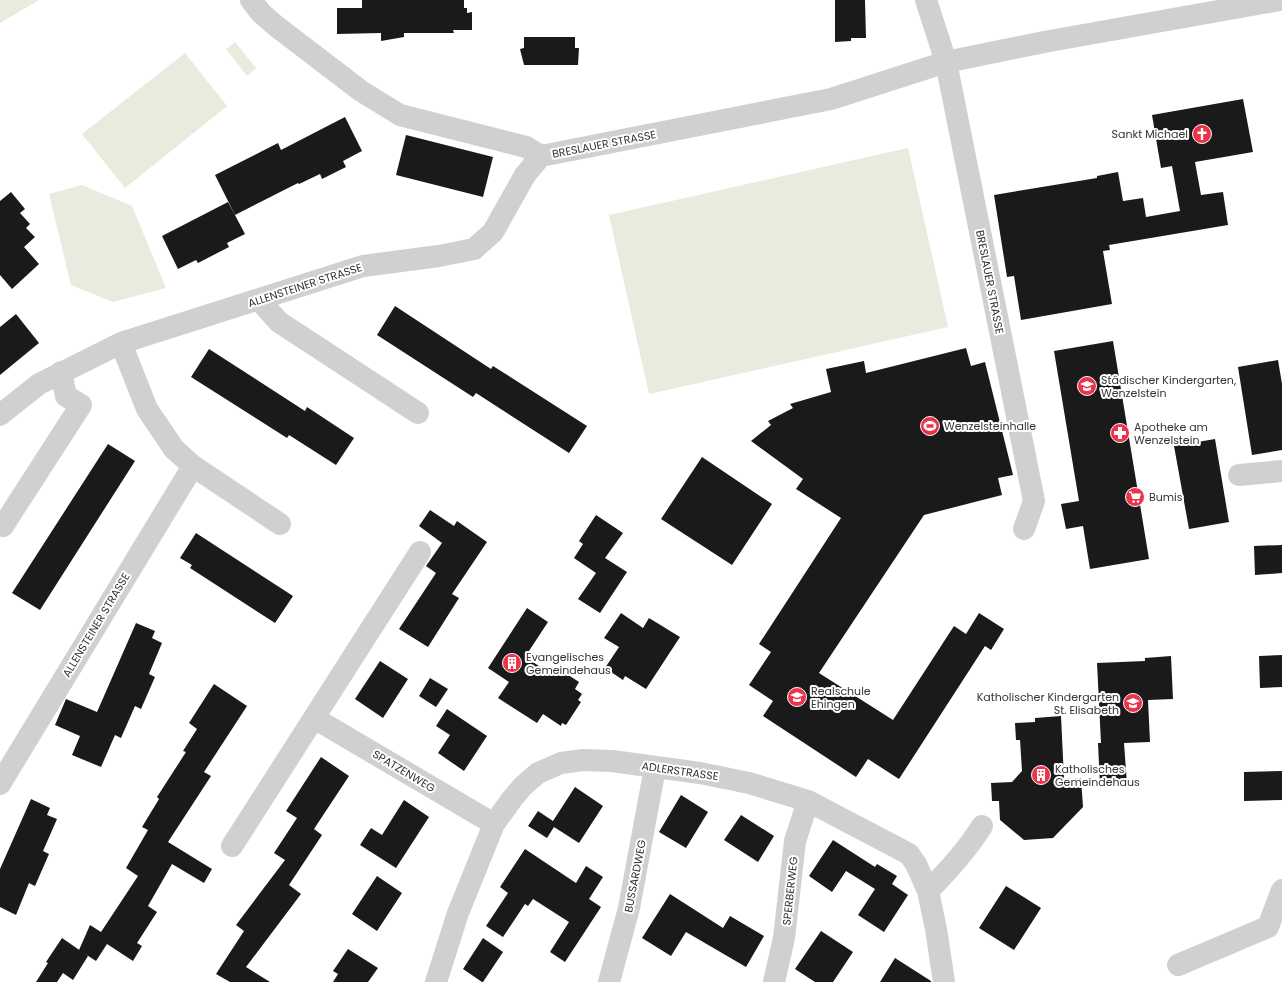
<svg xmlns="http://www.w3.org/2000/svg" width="1282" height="982" font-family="Poppins,sans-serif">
  <rect width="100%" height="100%" fill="#fff"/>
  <path fill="#e7ecde" d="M0 0H39L0 23Z
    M235 42 256 68 247 76 226 49Z
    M185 53 227 106 125 188 82 134Z
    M908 148 948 327 649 394 609 215Z
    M82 185 132 206 166 288 113 302 71 285 49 194Z"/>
  <path fill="#1a1a1a" d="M362 0H464V8H467V13L472 12V30H453L454 33H404V37L381 41V33L337 34V8H362Z
    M835 0H865L866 38H851V41L835 42Z
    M524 37H575V48H579L578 65H524L520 49 524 48Z
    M1243 99 1253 152 1195 162 1201 195 1223 192 1228 225 1109 245 1110 250 1103 251 1112 304 1021 320 1014 276 1007 277 994 195 1097 178V176L1118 172 1123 201 1143 198 1146 217 1180 211 1172 166 1161 168 1152 115Z
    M345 117 362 151 343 161 346 167 322 179 320 174 299 184 298 183 235 215 215 175 278 143 281 150Z
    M406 135 493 157 483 197 396 175Z
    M11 192 25 209 20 213 30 224 26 228 35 237 24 247 39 264 12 289 0 275V201Z
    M228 202 245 234 227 243 229 247 198 263 196 260 178 269 162 236Z
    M395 306 491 369 493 366 587 426 569 453 476 393 473 397 377 335Z
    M16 314 39 343 0 375V327Z
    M1113 341 1149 559 1090 569 1083 526 1066 529 1061 504 1079 501 1054 351Z
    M966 348 971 366 985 362 1013 475 998 478 1002 495 924 515 819 673 893 720 954 626 966 634 979 613 1004 629 991 650 985 646 899 779 868 759 856 777 763 716 773 701 749 685 771 652 759 644 841 518 796 489 803 479 751 441 771 425 768 421 793 408 790 404 831 392 826 369 864 361 866 373Z
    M209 349 305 411 307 407 354 438 336 465 289 435 287 438 191 377Z
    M1278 360 1282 384V450L1252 455 1238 367Z
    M1215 439 1229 522 1189 529 1174 446Z
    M108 444 135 461 40 610 12 593Z
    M702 457 772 504 732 565 661 519Z
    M430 510 454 526 457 521 487 542 452 594 459 598 428 647 399 629 436 573 426 566 442 543 419 526Z
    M596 515 623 533 605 558 627 572 600 613 578 599 596 573 574 558 583 544 579 541Z
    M196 533 293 596 275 623 190 568 192 565 180 558Z
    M1282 545V573L1255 575 1254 546Z
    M527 608 548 622 525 657 553 675 558 668 579 682 575 689 582 694 578 700 581 702 566 725 562 723 561 726 543 714 537 723 498 698 509 682 488 668Z
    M621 613 643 628 649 618 680 637 646 689 625 676 623 680 605 668 619 647 604 638Z
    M136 623 155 631 152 638 162 643 149 674 155 677 141 709 135 706 121 738 115 735 101 767 72 755 80 736 55 725 66 699 97 712Z
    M1282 655V687L1260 688 1259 656Z
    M1171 656 1173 699 1148 700 1150 742 1124 743 1127 784 1100 786 1098 743H1101L1097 663 1145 661V658Z
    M380 661 408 679 383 718 355 699Z
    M430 678 448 689 436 707 419 696Z
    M214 684 247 706 204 772 211 776 168 842 212 869 204 883 172 864 148 906 157 912 137 943 142 946 133 961 107 944 96 961 79 950 90 925 101 932 138 876 126 868 148 830 142 827 159 799 157 797 186 752 183 751 197 729 189 723Z
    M447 709 487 736 464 771 438 753 450 735 436 726Z
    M1061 716 1064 779 1081 778 1083 807 1053 838 1024 840 1000 820 999 801H992L991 783 1012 782 1022 771 1020 740H1016L1015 723 1035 722V718Z
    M321 757 349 776 314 829 322 835 289 885 301 894 246 967 270 982H230L216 974 244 931 236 925 285 860 274 853 297 818 286 811Z
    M1282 771V800L1244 801V772Z
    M575 787 603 806 579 843 554 827 547 838 528 826 538 811 553 821Z
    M681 795 708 812 686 848 659 832Z
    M31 799 50 808 47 815 57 819 43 851 49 854 35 886 29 883 16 915 0 907V869Z
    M404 800 429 817 396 868 360 845 371 828 382 835Z
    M741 815 774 836 758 862 724 840Z
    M833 840 875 867 877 864 897 876 892 884 908 895 884 932 858 915 875 889 846 871 832 892 809 876Z
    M525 849 576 883 586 866 603 877 589 899 601 907 565 962 550 952 569 922 533 899 528 906 525 904 503 937 486 926 508 893 500 887Z
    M377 876 402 893 377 931 352 914Z
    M1006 886 1041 908 1014 950 979 928Z
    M670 894 723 928 730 916 764 936 746 967 686 932 671 956 642 938Z
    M821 931 853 952 833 982H815L795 969Z
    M62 938 88 956 73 980 63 973 57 982H36L48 963 46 962Z
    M483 938 503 952 483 982H482L463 969Z
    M348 949 378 968 368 982H333L338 974 333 971Z
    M895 958 931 981V982H880Z"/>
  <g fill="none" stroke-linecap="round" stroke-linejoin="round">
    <path stroke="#d0d0d0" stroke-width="22" d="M251 0 261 13 276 26 361 91 400 115 526 147 541 156 831 99 946 62 1044 42 1280 0
      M926 0 946 62 1034 501 1024 529
      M259 300 279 322 418 413
      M121 343 147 409 174 449 193 466 280 524
      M0 415 39 384 121 343 363 266 439 256 474 249 493 232 525 175 541 156
      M1239 475 1282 471
      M3 526 81 405 66 396 61 372
      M314 718 494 824
      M0 784 193 466
      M232 846 420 552
      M928 891C948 871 967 850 982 826
      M1178 965 1268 927 1282 890
      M436 982 458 913 494 824 512 799 523 786 538 773 561 763 583 760 612 761 700 773 749 783 808 801 909 854 916 864 928 891 936 929 944 982
      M609 982 629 908 655 768
      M774 982 784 938 795 841 808 801"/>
  </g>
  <defs>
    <g id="church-disc" transform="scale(1)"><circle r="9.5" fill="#eb3449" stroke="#fff"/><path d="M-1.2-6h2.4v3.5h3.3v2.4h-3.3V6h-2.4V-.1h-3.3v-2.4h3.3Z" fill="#fff"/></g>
    <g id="school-disc" transform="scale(1)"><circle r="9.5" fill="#eb3449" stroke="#fff"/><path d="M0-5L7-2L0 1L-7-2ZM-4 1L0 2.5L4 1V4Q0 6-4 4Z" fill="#fff"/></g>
    <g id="stadium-disc" transform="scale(1)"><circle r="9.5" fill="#eb3449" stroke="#fff"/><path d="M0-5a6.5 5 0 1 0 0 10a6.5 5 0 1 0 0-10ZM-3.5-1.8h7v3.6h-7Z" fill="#fff"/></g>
    <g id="pharmacy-disc" transform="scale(1)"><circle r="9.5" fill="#eb3449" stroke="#fff"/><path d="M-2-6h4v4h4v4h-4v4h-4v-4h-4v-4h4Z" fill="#fff"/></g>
    <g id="supermarket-disc" transform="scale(1)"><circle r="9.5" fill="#eb3449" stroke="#fff"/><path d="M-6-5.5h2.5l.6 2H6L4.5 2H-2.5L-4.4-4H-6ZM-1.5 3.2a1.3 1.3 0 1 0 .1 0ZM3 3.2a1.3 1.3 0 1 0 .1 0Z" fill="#fff"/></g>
    <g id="building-disc" transform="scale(1)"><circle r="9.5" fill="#eb3449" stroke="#fff"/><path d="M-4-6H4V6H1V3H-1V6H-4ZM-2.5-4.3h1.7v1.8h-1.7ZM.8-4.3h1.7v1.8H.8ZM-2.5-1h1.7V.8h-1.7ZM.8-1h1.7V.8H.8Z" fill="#fff"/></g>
  </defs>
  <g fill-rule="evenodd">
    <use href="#church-disc" x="1202" y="134"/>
    <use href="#school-disc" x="1087" y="386"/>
    <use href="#stadium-disc" x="930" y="426"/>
    <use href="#pharmacy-disc" x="1120" y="433"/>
    <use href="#supermarket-disc" x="1135" y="497"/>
    <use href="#building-disc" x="512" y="663"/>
    <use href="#school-disc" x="797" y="697"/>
    <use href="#school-disc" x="1133" y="703"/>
    <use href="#building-disc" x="1041" y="775"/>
  </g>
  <g text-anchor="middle" stroke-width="4" stroke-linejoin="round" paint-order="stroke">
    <g font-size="11" fill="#333" stroke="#fff" text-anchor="start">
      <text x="1188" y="138" text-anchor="end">Sankt Michael</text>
      <text x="1101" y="384">Städischer Kindergarten,<tspan x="1101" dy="13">Wenzelstein</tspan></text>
      <text x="944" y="430">Wenzelsteinhalle</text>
      <text x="1134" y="431">Apotheke am<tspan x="1134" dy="13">Wenzelstein</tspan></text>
      <text x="1149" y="501">Bumis</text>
      <text x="526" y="661">Evangelisches<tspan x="526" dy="13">Gemeindehaus</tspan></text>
      <text x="811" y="695">Realschule<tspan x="811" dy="13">Ehingen</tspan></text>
      <text x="1119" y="701" text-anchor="end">Katholischer Kindergarten<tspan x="1119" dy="13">St. Elisabeth</tspan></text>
      <text x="1055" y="773">Katholisches<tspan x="1055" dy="13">Gemeindehaus</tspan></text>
    </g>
    <g font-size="11" fill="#333" stroke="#fff">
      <text transform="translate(604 144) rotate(-11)" y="4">BRESLAUER STRASSE</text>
      <text transform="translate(990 282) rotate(79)" y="4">BRESLAUER STRASSE</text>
      <text transform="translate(305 285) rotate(-18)" y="4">ALLENSTEINER STRASSE</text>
      <text transform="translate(96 625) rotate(-59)" y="4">ALLENSTEINER STRASSE</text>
      <text transform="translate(404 771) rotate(31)" y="4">SPATZENWEG</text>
      <text transform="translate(680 771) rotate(8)" y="4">ADLERSTRASSE</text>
      <text transform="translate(635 876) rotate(-79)" y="4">BUSSARDWEG</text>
      <text transform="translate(790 891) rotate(-84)" y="4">SPERBERWEG</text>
    </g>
  </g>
</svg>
